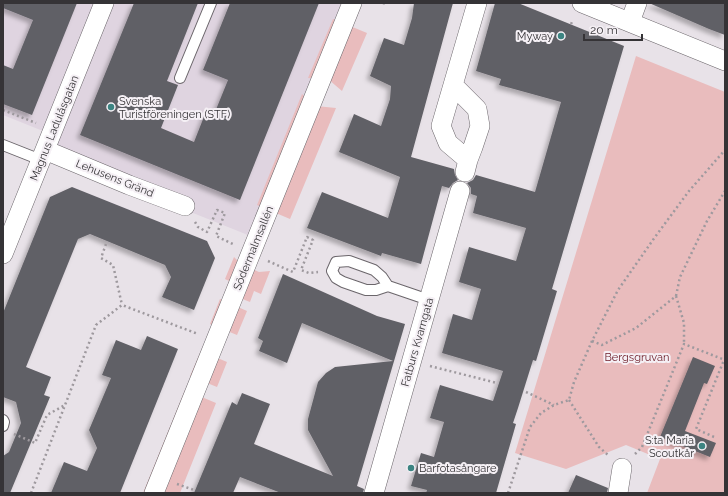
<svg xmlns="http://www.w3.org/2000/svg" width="728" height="496" font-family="Raleway,sans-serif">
  <defs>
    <filter id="shadow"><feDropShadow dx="-3.5" dy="3.5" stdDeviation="2" flood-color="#0004"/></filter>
  </defs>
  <rect width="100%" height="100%" fill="#e8e2e8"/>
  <path fill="#dfd4e0" d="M3 3H350L258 239 41 152 48 133 3 115Z"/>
  <path fill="#e9bcbd" d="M333 19 367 33 342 91 328 79 308 78Z
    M636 56 725 92V493H647L660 459 626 445 566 469 515 453Z
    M302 94 316 106 336 108 290 219 257 205Z
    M234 257 241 264 259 272 270 271 261 294 254 291 250 302 225 292 229 281 225 279Z
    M220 299 247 311 237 335 210 324Z
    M201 351 227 362 217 387 190 376Z
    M185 390 216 403 180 493H143Z"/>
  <path fill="#616066" filter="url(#shadow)" d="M3 3H77L32 115 3 104V65L13 69 33 20 3 8Z
    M134 3H198L167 81 178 85 161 128 194 142 207 109 215 112 228 80 203 70 230 3H319L240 200 80 135Z
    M414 3H453L411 157 454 169 455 175 458 180 453 183 449 188 442 186 421 264 382 253 381 256 307 228 322 192 388 218 400 177 339 152 354 114 381 126 390 99 391 86 370 76 384 38 404 45 412 18Z
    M495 3H518L624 46 552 289 557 291 536 361 533 360 518 408 513 423 516 424 496 493H426L427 490 411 486 421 453 434 457 444 422 430 418 440 385 493 401 503 371 442 353 453 314 472 320 481 289 459 282 469 247 516 261 526 228 473 213 477 196 471 194V188L467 183 473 180 476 175 535 192 561 102 499 85 501 79 476 71Z
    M649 3H725V35L709 29Z
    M72 187 207 241 215 258 194 310 162 297 171 277 165 265 90 234 78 239 26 367 51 377 44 395 50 397 10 493H3V456L9 452 21 423 16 402 3 397V313L50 197Z
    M283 274 377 316 405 324 357 486 364 489 363 493H281L240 477 233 493H194L232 402 237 405 242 393 270 404 254 444 333 476 308 430V419L318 382 326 373 335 367 393 361 302 323 287 363 259 351 263 341 258 338Z
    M147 336 178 349 120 493H51L64 462 87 471 97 448 89 430 111 378 102 375 116 340 141 350Z
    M693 357 715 366 707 384 704 383 685 431 716 443 710 457 660 437Z
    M576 475 608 488 607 493H568Z"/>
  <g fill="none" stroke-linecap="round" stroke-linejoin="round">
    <g stroke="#6b666b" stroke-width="12">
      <path id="lane" d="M180 78 211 3
        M3 145 41 160
        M388 286 382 277 374 270 349 261 336 262 332 271 336 278 343 282 366 290H376L388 286 429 300
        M3 420 4 422 3 426"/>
    </g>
    <g stroke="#6b666b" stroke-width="20">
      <path id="street" d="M582 3 725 61
        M630 22 637 3
        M453 85 477 109 480 126 473 147 468 160 465 172
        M45 150 129 185 185 206
        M468 160 448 143 441 126 477 3
        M3 254 104 3
        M154 493 352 3
        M374 493 460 191
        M618 493 622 468"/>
    </g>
    <path stroke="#9e999e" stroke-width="2.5" stroke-dasharray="2 3" stroke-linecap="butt" d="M383 3 386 4 387 3
      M571 24 572 22
      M3 110 36 123
      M195 222 198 227 207 232 217 210 225 213 216 236 235 245
      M106 244 101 258 113 265 122 305
      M268 261 293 272 307 237 313 240 301 270 309 273 318 272
      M676 296 684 323V344
      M592 341 602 345 636 328 676 296 680 277 707 221 725 191
      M430 366 497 383
      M526 392 554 405
      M569 400 599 447 608 455
      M14 434 35 443 47 415 65 405
      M714 437 696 429 724 360
      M635 454 642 447 684 344 725 360
      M177 484 194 490
      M31 493 96 325 122 305 198 334
      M508 493 530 427 541 413 554 405 569 400 574 382 592 341 618 290 655 237 689 191 725 150"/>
    <use href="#lane" stroke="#fff" stroke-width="10"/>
    <use href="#street" stroke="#fff" stroke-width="19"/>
  </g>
  <g fill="#3c8482" stroke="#f5f0f5" stroke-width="1.5">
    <circle cx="561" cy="36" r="4"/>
    <circle cx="111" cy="107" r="4"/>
    <circle cx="702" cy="446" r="4"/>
    <circle cx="411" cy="468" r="4"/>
  </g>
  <g text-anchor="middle" stroke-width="4" stroke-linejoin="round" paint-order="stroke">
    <g font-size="11" fill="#353336" stroke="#f5f0f5" text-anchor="end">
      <text x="553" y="40">Myway</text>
      <text x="119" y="105" text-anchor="start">Svenska<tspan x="119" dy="13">Turistföreningen (STF)</tspan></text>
      <text x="694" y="444">S:ta Maria<tspan x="694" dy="13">Scoutkår</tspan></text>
      <text x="419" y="472" text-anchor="start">Barfotasångare</text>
    </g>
    <g font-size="11" fill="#353336" stroke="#f5f0f5">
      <text transform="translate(54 128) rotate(-68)" y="4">Magnus Ladulåsgatan</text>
      <text transform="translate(115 178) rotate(22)" y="4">Lehusens Gränd</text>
      <text transform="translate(253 248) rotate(-68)" y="4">Södermalmsallén</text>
      <text transform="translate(417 342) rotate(-74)" y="4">Fatburs Kvarngata</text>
    </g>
    <g font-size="11" fill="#6b1925" stroke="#f5f0f5">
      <text x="637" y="361">Bergsgruvan</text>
    </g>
  </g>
  <rect width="728" height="496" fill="none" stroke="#353336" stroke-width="8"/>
  <path d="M584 34v6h58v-6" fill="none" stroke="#353336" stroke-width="2"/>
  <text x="590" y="34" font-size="12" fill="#353336" stroke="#f5f0f5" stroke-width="3" paint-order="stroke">20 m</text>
</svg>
